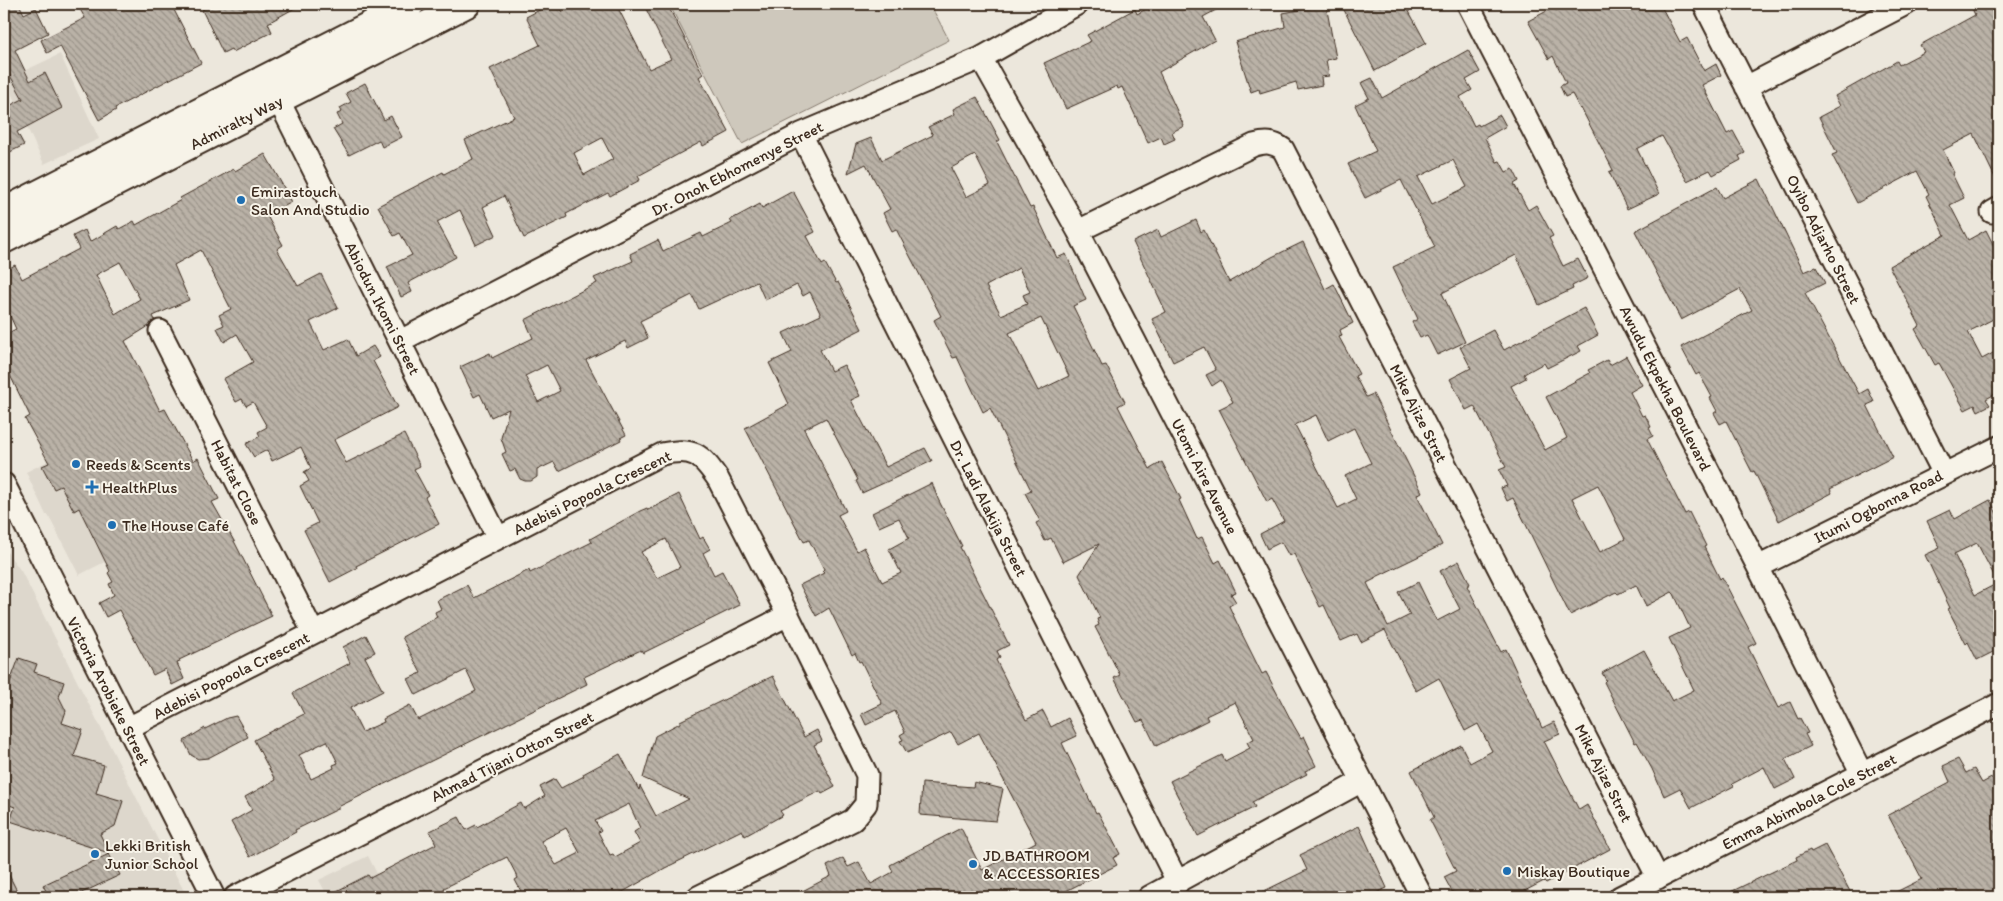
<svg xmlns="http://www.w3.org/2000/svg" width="2003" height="901" font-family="Itim,sans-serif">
  <defs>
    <pattern id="building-back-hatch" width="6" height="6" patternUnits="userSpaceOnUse" patternTransform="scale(1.25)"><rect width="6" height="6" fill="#bab2a7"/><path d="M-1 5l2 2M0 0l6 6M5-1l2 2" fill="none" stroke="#989187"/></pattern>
  </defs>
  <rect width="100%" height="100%" fill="#ece7dc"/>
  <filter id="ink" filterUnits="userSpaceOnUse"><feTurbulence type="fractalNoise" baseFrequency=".02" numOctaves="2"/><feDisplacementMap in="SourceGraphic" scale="10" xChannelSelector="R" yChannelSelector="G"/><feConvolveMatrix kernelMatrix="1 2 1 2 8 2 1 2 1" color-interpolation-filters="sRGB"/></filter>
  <g filter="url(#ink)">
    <path fill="#ddd7cc" d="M60 54 99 139 44 164 5 80Z
      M100 435 152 538 79 575 48 515H46L26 472Z
      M4 548 21 571 187 897H4Z
      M368 856 389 897H328L319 880Z"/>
    <path fill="#cec8bc" stroke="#84796d" d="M669 4H784L795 8 830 6 833 4H930L949 40 742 144Z"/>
    <path fill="url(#building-back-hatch)" stroke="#3b2a1e" fill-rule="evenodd" d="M4 4H19L24 14 36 8 48 33 15 50 30 81 45 73 62 108 17 132 24 145 4 155V105L5 108 23 99 7 70 4 71Z
      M77 4H171L201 63 115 108 116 110 99 120 60 46 47 53 41 40 85 18Z
      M202 4H302L268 23 272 32 233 52 231 49 223 53 202 10 204 9Z
      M551 4H558L563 12 579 4H616L649 69 671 59 645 7 651 4H667L703 74 699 77 729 132 703 146 701 142 638 176 640 180 610 196 608 193 566 214 567 217 524 238 504 196 483 207 496 235 476 245 460 210 437 222 456 257 408 283 412 292 401 297 387 267 412 255 400 233 394 236 378 206 443 172 444 174 473 159 465 140 514 117 490 69 540 45 526 17ZM602 138 613 159 584 175 574 153Z
      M1163 4H1227L1203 17 1215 40 1159 72 1184 126 1172 132 1175 139 1164 144 1161 137 1148 143 1122 87 1118 89 1117 86 1066 109 1044 63 1091 41 1087 35 1135 9 1137 14 1148 8 1149 11Z
      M1341 4H1405L1426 43 1375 71Z
      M1560 4H1660L1680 42 1687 38 1704 71 1716 64 1721 75 1702 85 1727 134 1733 131 1745 153 1739 156 1741 160 1713 175 1710 170 1687 181 1662 136 1637 149 1659 194 1627 209 1609 172 1613 170 1581 108 1580 109 1572 94 1565 97 1560 86 1566 83 1553 56 1549 59 1528 21Z
      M1970 4H1999V186L1974 134 1943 150 1954 173 1952 174 1964 198 1950 205 1968 240 1986 230 1999 256V316L1968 332 1982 359 1995 352 1999 360V377L1994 380 1999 392 1986 399 1990 405 1978 411 1975 405 1965 410 1939 363 1935 365 1915 329 1920 326 1889 266 1945 235 1926 196 1929 194 1917 171 1857 203 1832 155 1837 153 1819 117 1840 106 1835 96 1897 61 1899 65 1924 52 1920 45 1975 15Z
      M1326 5 1336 58 1326 60 1329 76 1321 77 1322 85 1298 90 1296 82 1260 93 1259 89 1251 92 1235 42 1285 27 1283 13Z
      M1468 50 1480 72 1466 80 1472 90 1460 97 1474 126 1478 124 1479 126 1500 115 1506 126 1485 138 1497 162 1500 161 1506 172 1513 169 1519 181 1514 184 1528 210 1536 205 1553 236 1549 238 1563 266 1578 259 1588 278 1572 286 1573 289 1539 305 1516 255 1442 293 1465 342 1437 355 1427 335 1420 338 1412 322 1418 319 1393 267 1435 247 1401 180 1365 198 1348 164 1376 151 1355 105 1369 98 1361 83 1372 78 1382 98ZM1453 160 1467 187 1432 204 1418 177Z
      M365 83 384 120 391 116 402 137 382 147 379 140 349 155 333 129 342 124 337 114 342 112 340 108 351 102 346 93Z
      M977 97 1000 140 997 142 1030 208 1033 207 1057 258 1066 254 1086 300 1073 306 1102 366 1106 365 1125 402 1118 406 1150 469 1162 462 1181 499 1179 500 1197 539 1202 537 1215 563 1220 560 1236 592 1231 594 1236 602 1229 606 1242 634 1262 674 1266 672 1294 726 1301 738 1304 736 1310 749 1308 750 1316 766 1305 771 1307 774 1252 802 1255 807 1198 836 1170 781 1222 755 1225 761 1250 748 1247 742 1254 739 1235 702 1206 716 1208 720 1156 746 1143 720 1137 722 1114 678 1120 675 1095 627 1099 625 1097 619 1100 618 1079 575 1099 544 1063 562 1051 538 1045 541 1036 523 1040 521 1025 493 1031 490 990 408 983 412 957 357 953 358 934 320 941 316 896 229 892 231 883 213 890 209 866 164 848 173 856 144 871 138 882 160 933 135 928 127 955 114 953 109ZM975 155 990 185 966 197 951 168ZM1019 268 1030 292 1023 295 1027 304 1001 315 986 286ZM1041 318 1069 376 1038 391 1009 333Z
      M265 154 292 202 267 216 283 245 277 249 298 286 321 274 338 308 310 322 324 350 348 339 356 356 373 346 380 357 373 361 398 407 334 440 346 463 404 434 420 466 414 469 428 495 425 497 439 524 356 566 357 568 330 582 304 530 318 523 300 486 309 481 304 472 311 468 301 447 272 461 267 450 254 457 246 444 260 436 258 432 267 427 253 402 246 406 242 399 236 402 223 379 253 362 237 334 224 342 217 328 224 325 219 315 231 309 201 250 174 265 189 300 153 316 155 320 149 326 125 341 160 411 165 409 193 461 198 458 219 499 212 502 234 541 272 616 179 660 180 662 177 663 184 679 172 685 165 669 153 675 119 610 106 617 99 603 114 595 109 584 113 582 108 573 110 571 79 508 74 511 61 486 54 489 42 466 49 463 25 419 30 416 4 363V335L16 329 4 303V271L15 265 22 279 79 249 73 236 85 230 90 242 117 226 119 229 134 221 136 225 181 200 180 198 206 184 234 169 235 171ZM120 262 140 299 115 314 96 275Z
      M1759 179 1804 272 1816 267 1825 283 1805 293 1859 394 1868 389 1874 402 1867 405 1893 457 1830 489 1832 493 1779 521 1754 471 1752 472 1726 421 1720 424 1714 413 1717 411 1710 398 1712 397 1699 373 1696 375 1681 347 1752 310 1740 289 1681 320 1635 231 1717 187 1723 198Z
      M793 191 815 232 807 236 822 265 825 263 836 283 838 282 862 329 820 350 831 371 844 365 860 396 851 400 886 467 925 448 932 461 862 493 856 481 858 480 826 418 804 429 846 511 838 515 857 551 864 547 882 582 901 573 889 549 909 538 899 518 879 527 872 513 932 483 938 499 962 546 960 547 1009 645 997 651 1000 657 996 660 1026 720 1043 711 1051 727 1068 718 1077 736 1062 743 1096 813 1098 812 1120 854 1113 858 1117 865 1064 892 1067 897H791L831 876 827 866 843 858 848 867 859 862 871 884 893 872 890 865 961 828 982 870 1036 842 979 733 958 744 951 732 907 753 900 741 903 740 900 735 905 732 895 711 866 725 861 714 882 704 861 661 859 662 855 653 852 655 829 608 816 616 800 585 824 573 822 571 824 569 809 540 804 542 745 428 789 404 769 363 792 352 783 333 821 315 810 292 803 296 797 285 765 300 757 282 699 309 692 295 640 321 648 338 628 348 625 341 586 360 626 435 620 438 621 440 559 471 554 462 537 470V477L531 481H525L520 479 515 469 510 471 502 454 506 452 501 438 509 409 491 417 480 394 474 397 460 367 490 353 492 358 533 338 525 320 597 283 594 278 633 261 630 254 658 240 663 251 701 233 703 237 732 223 730 220 760 204 762 208ZM547 365 560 391 538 402 525 376Z
      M1196 220 1201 232 1204 230 1229 282 1272 257 1303 242 1325 289 1334 284 1353 323 1340 330 1342 336 1339 337 1359 374 1355 376 1366 397 1373 394 1422 492 1417 495 1442 545 1374 578 1375 579 1367 583 1388 626 1410 615 1398 592 1418 582 1437 621 1460 609 1440 571 1459 561 1470 584 1467 586 1501 652 1506 649 1542 728 1554 722 1560 734 1544 741 1579 810 1587 805 1610 849 1546 883 1544 881 1513 897H1455L1444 877 1456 871 1430 820 1434 817 1411 771 1461 745 1470 763 1492 751 1478 724 1465 731 1439 678 1416 691 1385 630 1361 642 1357 634 1341 641 1324 605 1320 607 1294 554 1289 556 1281 542 1267 549 1260 534 1284 521 1272 499 1267 502 1219 409 1233 402 1221 380 1212 386 1206 375 1216 370 1204 347 1173 362 1152 319 1166 312 1133 242 1158 230 1161 237ZM1316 415 1328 441 1354 428 1371 463 1345 476 1356 499 1338 508 1295 425Z
      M1584 308 1598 335 1578 346 1581 351 1547 368 1544 363 1524 374 1526 378 1511 386 1545 450 1567 438 1546 397 1590 373 1588 370 1607 360 1610 365 1626 356 1642 385 1630 392 1642 416 1645 415 1651 427 1649 428 1653 436 1647 439 1685 514 1689 512 1706 546 1704 547 1720 579 1722 577 1756 643 1748 647 1778 708 1790 702 1798 719 1800 718 1808 733 1805 734 1811 746 1785 759 1795 779 1775 789 1764 767 1732 784 1734 786 1691 808 1680 788 1664 796 1652 769 1637 742 1635 743 1604 682 1606 680 1602 673 1644 650 1672 701 1694 690 1669 638 1690 628 1674 594 1672 592 1646 606 1636 585 1618 594 1616 592 1570 615 1513 498 1507 501 1501 488 1507 486 1499 470 1506 467 1474 406 1466 410 1450 379 1471 368 1460 347 1493 330 1504 350ZM1598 485 1625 539 1600 552 1572 498Z
      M679 494 700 539 703 537 710 549 703 553 714 575 722 571 740 605 643 653 641 650 584 677 587 684 338 807V809L295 830 296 832 250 857 231 822 252 810 245 797 275 780 254 740 304 714 293 693 350 663 343 647 366 635 375 652 365 657 383 691 350 708 362 732 384 722 383 719 410 705 418 720 476 691 466 670 416 695 408 679 421 673 402 637 437 617 435 612 441 609 437 600 467 585 474 598 529 570 530 573 592 542 590 539 640 511 647 508 648 510ZM666 539 680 567 657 578 641 552ZM327 741 338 763 333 765 334 768 311 779 299 755Z
      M1990 500 1999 518V649L1977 660 1968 642 1966 644 1948 609 1950 608 1925 555 1940 548 1927 521 1950 510 1955 519ZM1977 543 1998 583 1975 595 1954 554Z
      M19 658 37 664 34 672 64 682 59 697 66 711 62 723 83 730 74 756 104 765 96 793 123 801 115 826 100 834 109 853 10 821 15 807 4 803V680L10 682Z
      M773 676 804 737 817 730 822 741 814 745 835 787 822 794 820 791 780 811 783 815 745 836 742 830 665 868 614 897H524L515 880 518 878 507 857 444 888 445 890 430 897H325L368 875 370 878 436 844 430 831 459 817 466 830 476 825 477 827 521 803 524 809 545 796 540 787 555 779 561 788 584 776 583 774 620 754 639 790 640 786 656 816 689 799 643 778 655 736 680 723V721ZM629 804 640 828 634 832 640 843 615 857 613 854 610 855 598 832 601 831 595 821ZM566 828 580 853 556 865 541 841Z
      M236 716 248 737 208 758 198 759 191 755 184 741 205 728V729L227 718Z
      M1958 759 1966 773 1974 769 1982 783 1999 774V897H1886L1922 879 1888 815 1950 782 1943 766Z
      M974 782 1003 789 996 821 920 815 922 783 973 787Z
      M1359 826 1387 888 1367 897H1252L1307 870 1300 855Z
      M1825 845 1853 897H1720L1797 860 1796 857 1810 850 1811 852Z
      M109 854 120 875 73 897H49L43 885Z
      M4 865 20 897H4Z"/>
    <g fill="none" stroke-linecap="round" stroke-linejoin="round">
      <g stroke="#3b2a1e" stroke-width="25">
        <path id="minor" d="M1468 4 1758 567 1862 774
          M1704 4 1944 474
          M981 58 1078 231 1422 897
          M272 87 498 538
          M1746 87 1906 4
          M801 134 1178 883
          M1992 212 1999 208
          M1078 231 1254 145C1266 142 1273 142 1283 149L1658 878
          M160 331 313 632
          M400 341 801 134 981 58 1077 4
          M4 484 214 897
          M1758 567 1999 447
          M128 728 662 454C693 447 701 454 718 479L788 615 867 775 866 804 853 820 698 897
          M235 897 788 615
          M1149 897 1362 781
          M1620 897 1999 704"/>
      </g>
      <g stroke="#3b2a1e" stroke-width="30">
        <path id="major" d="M4 211 411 4
          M4 240 467 4"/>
      </g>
      <use href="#minor" stroke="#f7f3e8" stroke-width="21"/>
      <use href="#major" stroke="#f7f3e8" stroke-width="26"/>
    </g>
  </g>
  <g fill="#1f6fb2" stroke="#f7f3e8" stroke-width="2">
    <circle cx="241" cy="200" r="5"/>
    <circle cx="76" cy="464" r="5"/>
    <path d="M89.5 479.5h5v5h5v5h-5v5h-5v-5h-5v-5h5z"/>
    <circle cx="112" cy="525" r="5"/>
    <circle cx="95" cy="854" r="5"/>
    <circle cx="973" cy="864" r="5"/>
    <circle cx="1507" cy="871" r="5"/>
  </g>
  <g text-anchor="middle" stroke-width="4" stroke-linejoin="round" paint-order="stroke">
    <g font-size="16" fill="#3b2a1e" stroke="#f7f3e8">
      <text transform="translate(236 122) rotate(-27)" y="6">Admiralty Way</text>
      <text transform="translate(737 168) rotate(-27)" y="6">Dr. Onoh Ebhomenye Street</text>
      <text transform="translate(1824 239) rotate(63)" y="6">Oyibo Adjarho Street</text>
      <text transform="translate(383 308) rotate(63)" y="6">Abiodun Ikomi Street</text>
      <text transform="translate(1666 388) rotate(63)" y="6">Awudu Ekpekha Boulevard</text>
      <text transform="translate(1419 413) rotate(63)" y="6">Mike Ajize Stret</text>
      <text transform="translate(1205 476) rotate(63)" y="6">Utomi Aire Avenue</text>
      <text transform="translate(237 482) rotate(63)" y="6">Habitat Close</text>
      <text transform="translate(592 492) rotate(-26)" y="6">Adebisi Popoola Crescent</text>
      <text transform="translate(1878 506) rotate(-27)" y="6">Itumi Ogbonna Road</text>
      <text transform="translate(989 508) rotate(63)" y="6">Dr. Ladi Alakija Street</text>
      <text transform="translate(231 675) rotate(-27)" y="6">Adebisi Popoola Crescent</text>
      <text transform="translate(109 691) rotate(63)" y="6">Victoria Arobieke Street</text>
      <text transform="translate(512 756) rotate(-27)" y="6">Ahmad Tijani Otton Street</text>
      <text transform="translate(1604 773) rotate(63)" y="6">Mike Ajize Stret</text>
      <text transform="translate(1809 801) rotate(-27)" y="6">Emma Abimbola Cole Street</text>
    </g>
    <g font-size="16" fill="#3b2a1e" stroke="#f7f3e8" text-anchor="start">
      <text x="251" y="197">Emirastouch<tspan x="251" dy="18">Salon And Studio</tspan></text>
      <text x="86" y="470">Reeds &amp; Scents</text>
      <text x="102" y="493">HealthPlus</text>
      <text x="122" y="531">The House Café</text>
      <text x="105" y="851">Lekki British<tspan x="105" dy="18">Junior School</tspan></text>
      <text x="983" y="861">JD BATHROOM<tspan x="983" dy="18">&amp; ACCESSORIES</tspan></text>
      <text x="1517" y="877">Miskay Boutique</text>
    </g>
  </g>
  <rect width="2003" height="901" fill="none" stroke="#f7f3e8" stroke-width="20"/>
  <rect x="10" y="10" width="1983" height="881" fill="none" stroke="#3b2a1e" stroke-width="2" filter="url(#ink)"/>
</svg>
